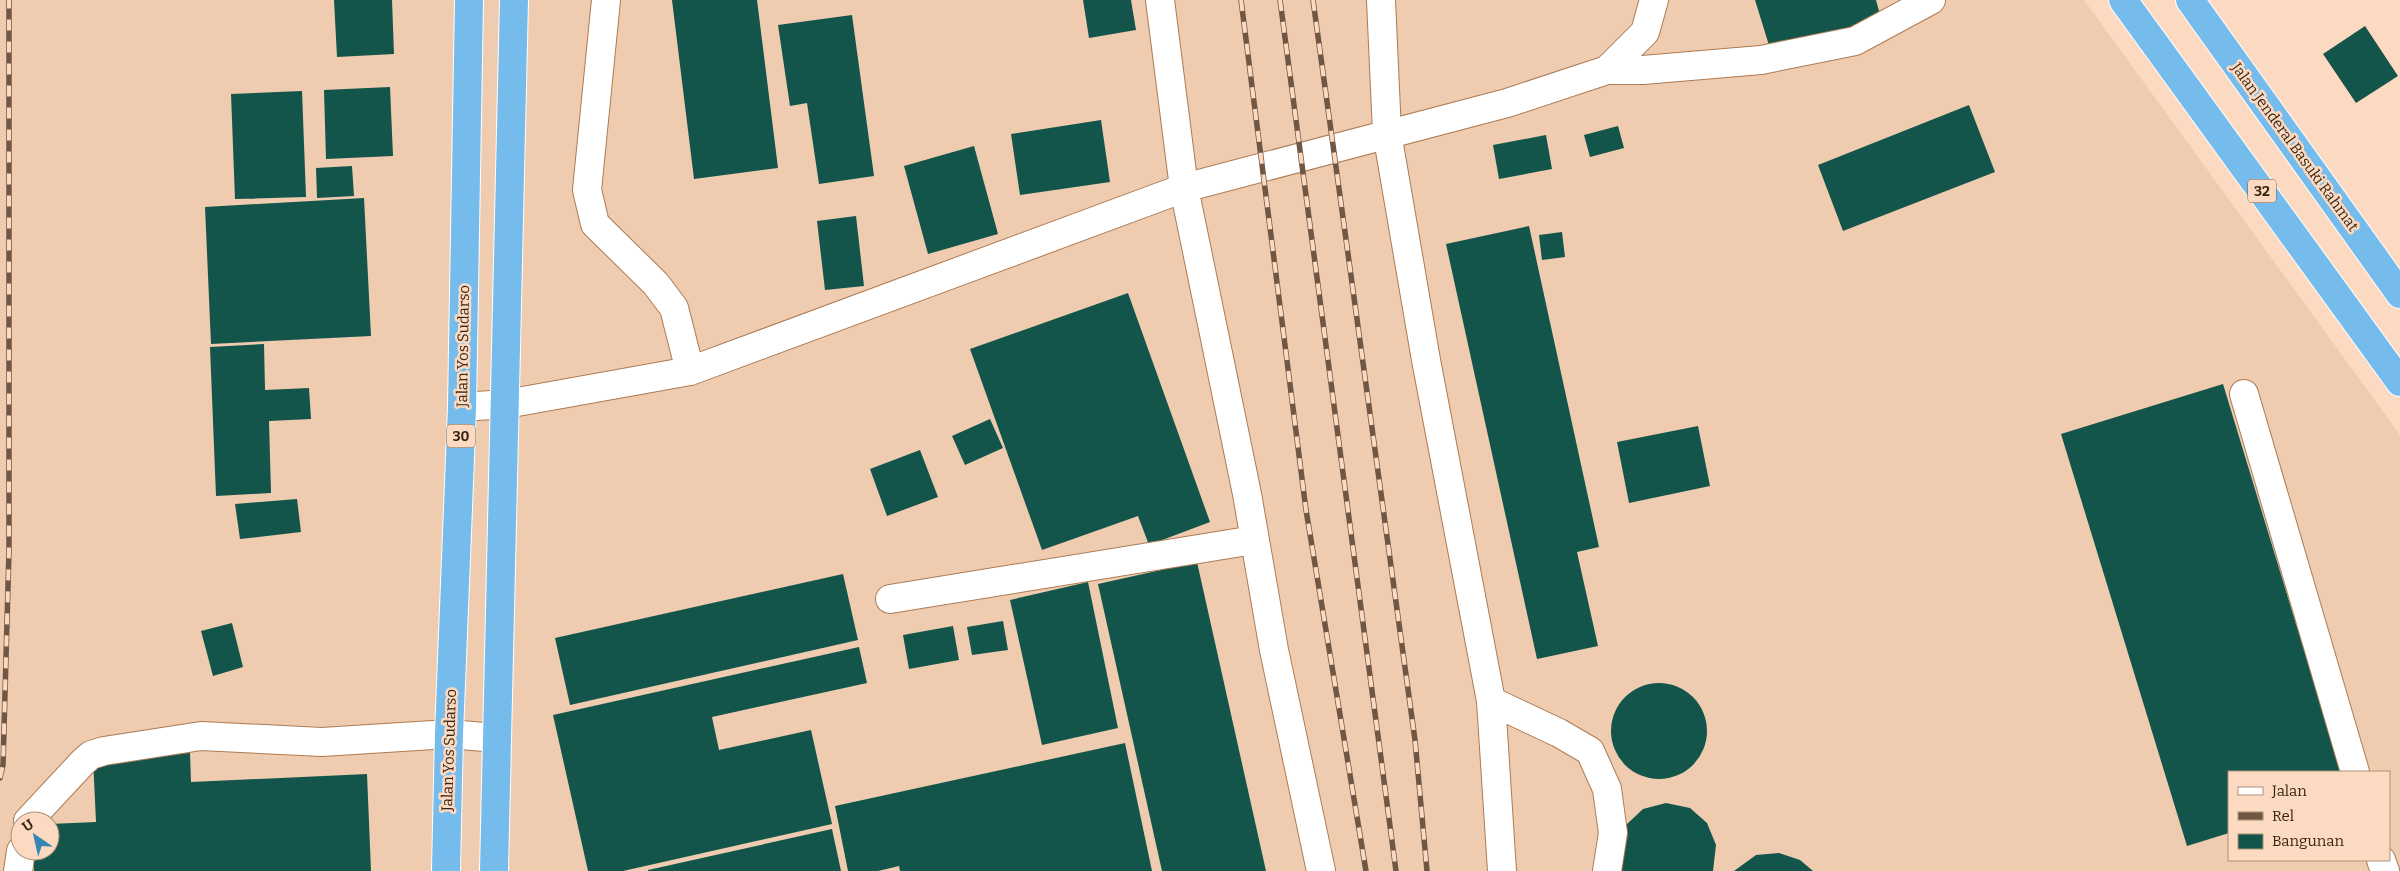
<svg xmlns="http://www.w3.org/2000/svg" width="2400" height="871" font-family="Bitter,serif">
  <rect width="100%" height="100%" fill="#fbdac1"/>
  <path fill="#efcbaf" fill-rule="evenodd" d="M0 0H2084L2400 435V871H0ZM2229 772H2389V860H2229ZM20 821H50V851H20Z"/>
  <path fill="#13554a" d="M334 0H392L394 54 337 57Z
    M672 0H757L778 168 694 179Z
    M1083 0H1131L1136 30 1089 38Z
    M1755 0H1876L1882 22 1772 55Z
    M852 15 874 176 819 184 807 103 790 106 778 25Z
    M2365 26 2398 76 2356 103 2323 54Z
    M390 87 393 156 326 159 324 90Z
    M302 91 306 197 235 199 231 94Z
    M1969 105 1995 172 1843 231 1818 165Z
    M1101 120 1110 182 1020 195 1011 134Z
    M1618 126 1624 148 1590 157 1584 135Z
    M1546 135 1552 169 1499 179 1493 145Z
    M974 146 998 234 928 254 904 166Z
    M352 166 354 196 317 198 316 168Z
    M364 198 371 336 211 344 205 207Z
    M856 216 864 286 825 290 817 221Z
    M1529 226 1599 547 1577 552 1598 646 1537 659 1446 244Z
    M1562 232 1565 257 1542 260 1539 235Z
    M1128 293 1210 522 1149 545 1138 516 1042 550 970 349Z
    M264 344 265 390 309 388 311 419 269 421 271 493 216 496 210 347Z
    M2223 384 2341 772H2229V833L2187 846 2061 434Z
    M990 419 1003 448 965 465 952 436Z
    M1698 426 1710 486 1629 503 1617 442Z
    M920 450 938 497 887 516 870 469Z
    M297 499 301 532 240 539 235 504Z
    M1197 562 1266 871H1162L1098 584Z
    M843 574 858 640 570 705 555 638Z
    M1088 582 1118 728 1042 745 1010 600Z
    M1003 621 1008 650 972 655 967 627Z
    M232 623 243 667 213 676 201 631Z
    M953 626 959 660 909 669 903 635Z
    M859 647 867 683 712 717 719 750 811 730 832 824 623 871H588L553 715Z
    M1611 731a48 48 0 1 1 96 0a48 48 0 1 1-96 0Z
    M1125 743 1152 871H900L899 866 878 871H848L835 806Z
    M190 753 191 782 367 774 371 871H34V851H50V824L96 822 93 758Z
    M1666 803 1690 808 1707 823 1716 845 1713 871H1620L1626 825 1643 809Z
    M832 829 841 871H648V870Z
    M1779 853 1800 860 1813 871H1734L1756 855Z"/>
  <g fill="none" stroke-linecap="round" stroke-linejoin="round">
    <g stroke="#ad7b53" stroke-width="30">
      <path id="minor" d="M606 0 587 190 595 224 656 284 674 308 690 371
        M1160 0 1184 188 1247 494 1274 650 1321 871
        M1381 0 1387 133 1426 360 1491 701 1502 871
        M1607 70H1643L1761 60 1855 41 1931 0
        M2244 394 2355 772
        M462 407 506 404 690 371 1184 188 1507 103 1607 70 1645 32 1654 0
        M890 599 1254 540
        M1491 701 1559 733 1590 751 1607 789 1613 833 1607 871
        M28 821 83 762 91 755 104 751 201 736 322 742 449 734 496 738
        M2381 860 2385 871
        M18 871 21 851"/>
    </g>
    <g stroke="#fff" stroke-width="30">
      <path id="highway" d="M2123 0 2400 382
        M2190 0 2400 294
        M446 871 449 734 462 407 469 0
        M494 871 514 0"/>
    </g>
    <use href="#minor" stroke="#fff" stroke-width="28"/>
    <use href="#highway" stroke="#75bced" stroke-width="28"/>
    <g stroke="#705744" stroke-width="5.5">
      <path id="rail" d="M1241 0 1306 510 1366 871
        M1280 0 1396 871
        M1313 0 1415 740 1427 871
        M0 778 3 765 9 551V0"/>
    </g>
    <use href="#rail" stroke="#fbdac1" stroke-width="4" stroke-dasharray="11" stroke-linecap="butt"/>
  </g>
  <g text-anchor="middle" stroke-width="5" stroke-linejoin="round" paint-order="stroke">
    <g fill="#fbdac1" stroke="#735b47" stroke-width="1">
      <rect x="2248" y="179.5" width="28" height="23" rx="4"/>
      <rect x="447" y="424.5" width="28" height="23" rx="4"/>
    </g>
    <g font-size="14" font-weight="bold" fill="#392413">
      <text x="2262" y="196">32</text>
      <text x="461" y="441">30</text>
    </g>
    <g font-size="15" fill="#392413" stroke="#fbdac1">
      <text transform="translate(2295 147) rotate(54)" y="5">Jalan Jenderal Basuki Rahmat</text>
      <text transform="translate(463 346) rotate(-89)" y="5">Jalan Yos Sudarso</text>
      <text transform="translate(449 750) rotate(-88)" y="5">Jalan Yos Sudarso</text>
    </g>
  </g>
  <rect x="2228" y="771" width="162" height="90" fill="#fbdac1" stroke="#ad917b"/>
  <rect x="2238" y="787" width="25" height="8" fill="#ffffff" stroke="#ad917b"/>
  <text x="2272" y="796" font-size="15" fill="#392413">Jalan</text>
  <rect x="2238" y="812" width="25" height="8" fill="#705744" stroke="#ad917b"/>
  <text x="2272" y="821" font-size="15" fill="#392413">Rel</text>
  <rect x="2238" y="834" width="25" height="15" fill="#13554a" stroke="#ad917b"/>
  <text x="2272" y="846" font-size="15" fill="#392413">Bangunan</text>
  <g transform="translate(35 836) rotate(326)"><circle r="24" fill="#fbdac1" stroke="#ad917b"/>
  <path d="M0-4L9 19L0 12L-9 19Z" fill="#3585b6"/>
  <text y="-8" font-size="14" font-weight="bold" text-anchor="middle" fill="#392413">U</text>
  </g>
</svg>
